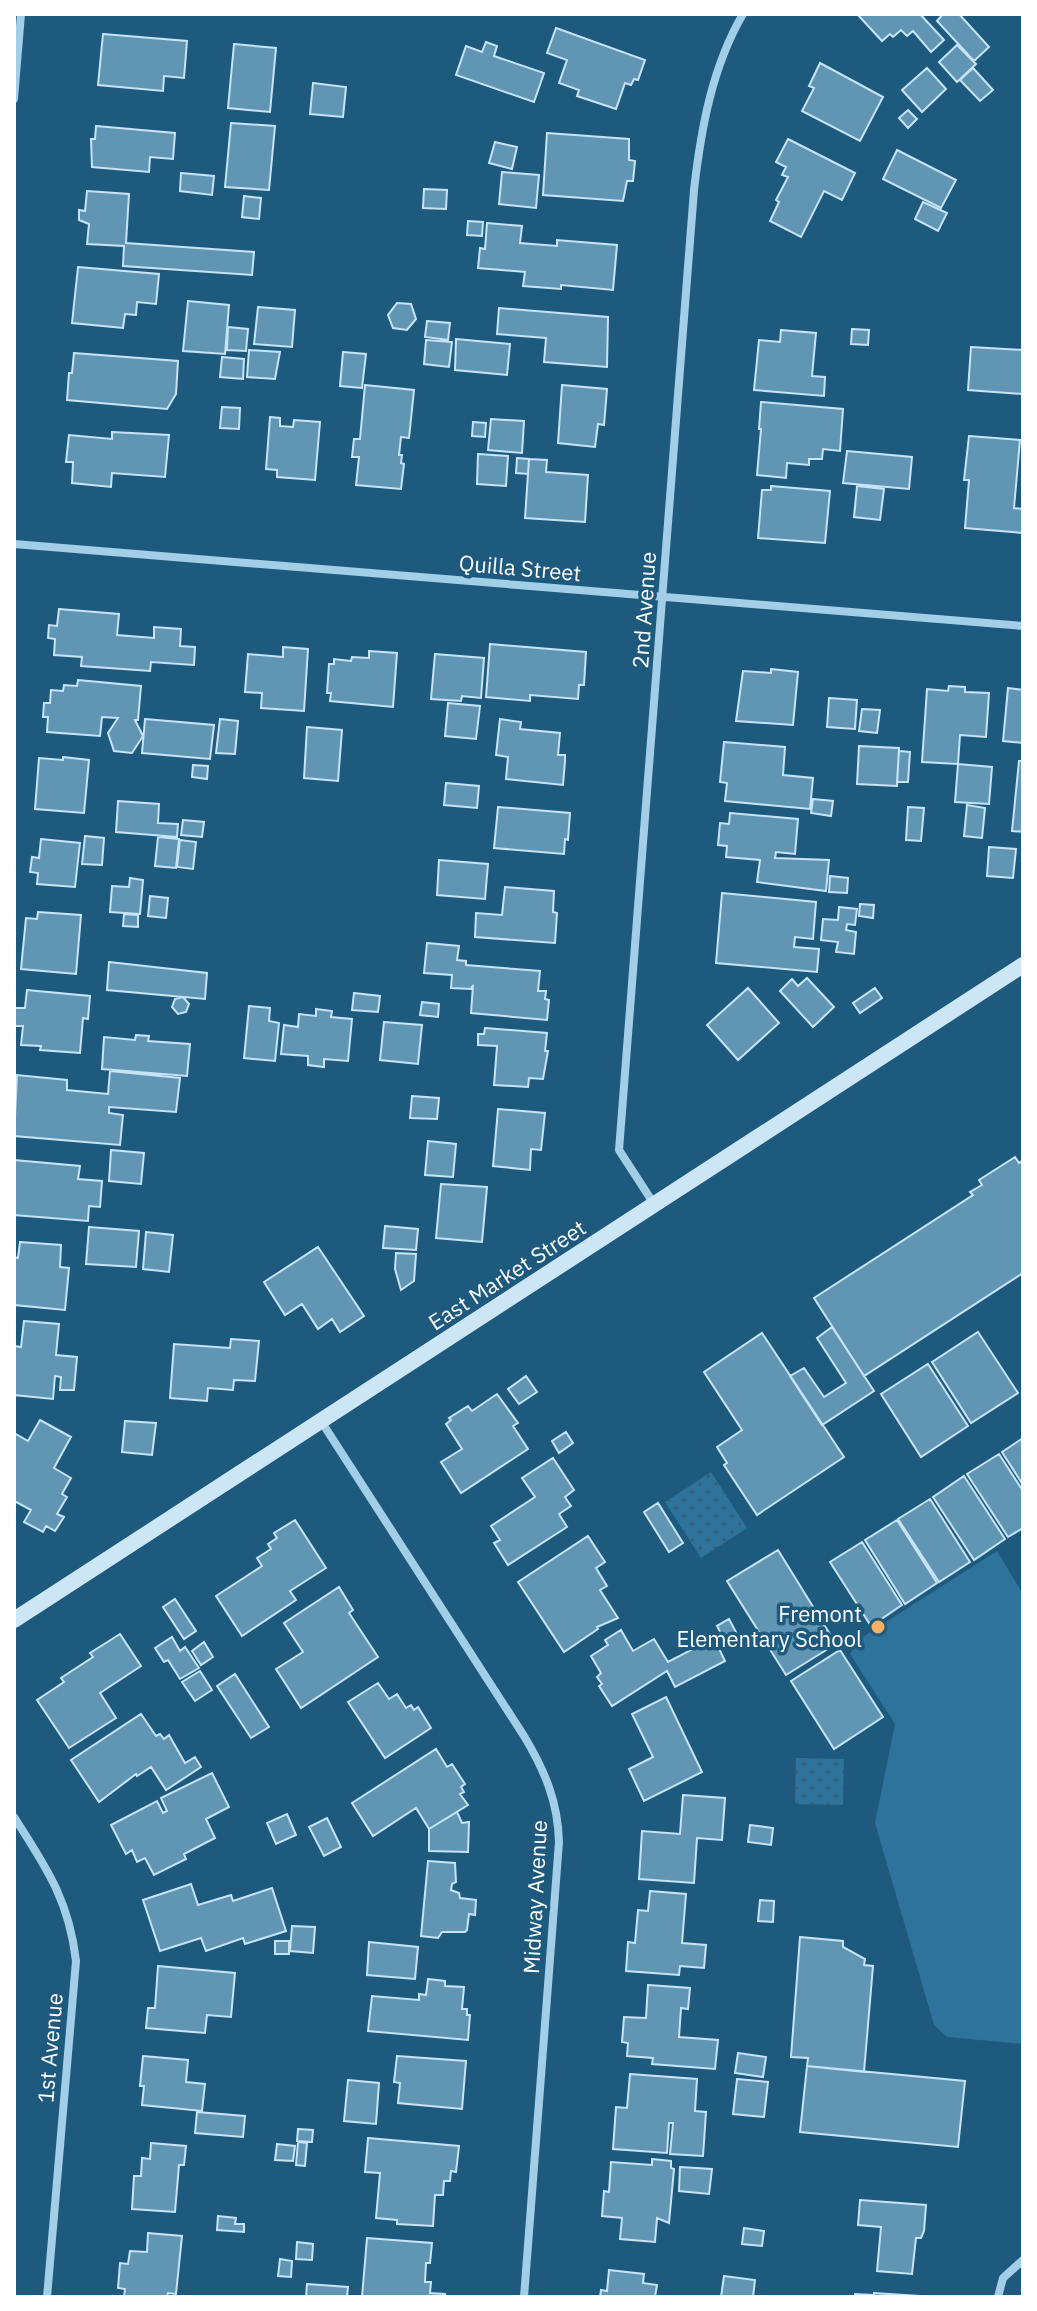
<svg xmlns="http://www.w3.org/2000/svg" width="1037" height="2311" font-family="'IBM Plex Sans',sans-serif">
  <defs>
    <pattern id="park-dots" width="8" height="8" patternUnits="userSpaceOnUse" patternTransform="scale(2)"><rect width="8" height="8" fill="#2e739b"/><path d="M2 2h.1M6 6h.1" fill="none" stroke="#405c6c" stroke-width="1.8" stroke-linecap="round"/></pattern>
  </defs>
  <rect width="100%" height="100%" fill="#1e5a7e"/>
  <path fill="#2e739b" d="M997 1551 1023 1594V2044L947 2037 934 2025 875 1823 895 1724 850 1654 861 1638Z"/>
  <path fill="url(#park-dots)" d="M711 1472 747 1528 701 1558 665 1502Z
    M796 1758 844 1759 843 1805 795 1804Z"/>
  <path fill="#6095b4" stroke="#c6e4f6" stroke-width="2" d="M857 14H920L944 40 931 52 913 31 907 36 901 30 893 37 890 34 882 41Z
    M943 14H959L989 47 974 61 937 21Z
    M556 28 645 60 638 80 634 79 631 85 625 83 616 109 577 96 579 90 559 83 567 60 547 53Z
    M103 34 187 41 184 78 164 76 163 91 98 85Z
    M486 42 497 46 494 56 544 73 534 102 456 75 466 46 482 52Z
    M234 44 276 48 270 112 228 108Z
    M957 45 976 64 957 82 939 62Z
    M820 63 883 97 860 141 802 111 814 88 809 86Z
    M927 68 946 89 922 112 902 90Z
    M973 68 993 90 980 101 960 80Z
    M313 83 346 87 343 117 310 114Z
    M908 110 917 119 908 128 899 118Z
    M231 123 275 126 269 190 225 187Z
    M96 126 175 133 173 159 150 157 149 172 92 167 91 139H95Z
    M547 133 629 139V160L635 161 633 181H627L623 201 543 195Z
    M788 139 855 173 842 200 824 191 801 237 770 221 779 202 776 200 788 177 782 175 786 167 776 162Z
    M495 142 517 147 512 169 489 163Z
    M897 150 956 180 941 208 883 179Z
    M502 172 539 175 536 208 499 204Z
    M181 173 214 176 212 195 180 191Z
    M424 189 447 190 446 209 423 208Z
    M87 191 129 194 126 243 254 252 252 275 123 266 124 246 87 244 89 224 79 220V210L85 211Z
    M244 196 261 198 259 219 242 217Z
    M923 202 947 213 938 231 915 219Z
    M468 221 483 222 482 236 467 235Z
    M487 223 522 226 520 243 557 246V240L617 245 613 290 561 285V289L523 286 525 272 478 268 480 248 485 249Z
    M78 267 159 274 156 304 137 302 136 315 125 314 123 328 72 323Z
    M188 301 229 305 225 354 183 351Z
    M397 303 411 304 416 319 407 330 393 328 388 315Z
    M258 307 295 310 292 347 254 344Z
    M499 308 608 317 607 367 544 362 546 338 497 334Z
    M427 321 450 323 448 340 425 337Z
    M228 327 248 329 246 351 227 350Z
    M852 329 869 330 868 345 851 344Z
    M781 330 816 333 812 376 825 377 824 396 754 390 759 340 780 342Z
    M456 339 510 344 507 375 455 370Z
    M426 340 452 342 449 367 424 364Z
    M971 347 1023 350V394L968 390Z
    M249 350 280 352 275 379 247 377Z
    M343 352 366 354 362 388 340 386Z
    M74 353 178 361 176 394 167 409 67 400 69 373H72Z
    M222 357 244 359 243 379 220 377Z
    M365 385 414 390 409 438 401 437 399 455H402L401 463 404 464 401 489 356 485 359 457H352L354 439H360Z
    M562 385 607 389 604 425 598 424 595 447 558 443Z
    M761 402 843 409 840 451 823 449 822 459H809V465L787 463 786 478 757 475 761 429H759Z
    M222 407 240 408 239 429 220 428Z
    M270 417 280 418V426L293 427 294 420 320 422 315 480 277 477V470L266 469Z
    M491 419 524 421 522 453 488 450Z
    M473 422 486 423 485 437 472 436Z
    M112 432 169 435 165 477 112 473 111 487 72 483 73 462H66L69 435 112 439Z
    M969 436 1020 440 1014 508 1023 509V533L965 528 969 480H964Z
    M847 451 912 457 909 489 843 483Z
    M478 454 508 456 506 486 477 484Z
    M517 458 529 459 528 474 516 473Z
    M529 459 547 460 546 472 588 475 585 522 525 518Z
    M771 486 830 491 825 543 758 538 762 490H771Z
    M857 486 884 489 880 520 854 517Z
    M59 609 119 614 117 635 154 638V627L181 629 180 646 195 647 194 665 151 662 150 671 81 666 82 657 54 655 55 639 48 638 49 625 57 626Z
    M490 644 586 652 584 685H579L578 699 530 695V701L486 697Z
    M283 647 308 649 304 711 261 708 262 693 245 692 248 654 283 657Z
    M369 651 397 653 393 707 330 701 331 693H327L329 664H334V659L351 661 352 657 369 658Z
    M435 654 484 658 481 698 462 696 461 701 431 699Z
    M771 669 798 672 793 725 736 721 743 671 771 673Z
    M78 680 141 686 138 720H135L143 736 132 753 114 751 108 733 118 718 102 717 100 736 47 732 48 717H43L44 703H50L51 690 63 691 64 685 77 686Z
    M949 686 965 687V692L989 693 986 737 960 735 958 764 922 762 927 689 948 691Z
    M1008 688 1023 690V743L1003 741Z
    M829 698 857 700 855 729 827 727Z
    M448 703 480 706 476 739 445 736Z
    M862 709 880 710 877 733 859 731Z
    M145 719 214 725 210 759 142 753Z
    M220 719 238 721 235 754 216 753Z
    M500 719 521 722 520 729 560 733 558 755H565V761L563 785 506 779 508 757 496 755Z
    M307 727 342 730 338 781 304 778Z
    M724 742 785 747 783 775 813 778 810 809 725 801 727 783 720 782Z
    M859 746 899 748 897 786 857 784Z
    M899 751 910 752 908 782H897Z
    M63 757 89 760 84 813 35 809 39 758 63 760Z
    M1019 761H1023V832L1012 831Z
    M958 764 992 767 989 804 955 802Z
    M193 765 208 766 207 779 192 777Z
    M446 783 479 786 477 808 444 805Z
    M813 799 833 801 831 816 811 813Z
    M118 801 159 804 158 823 178 824 177 837 116 832Z
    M967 805 985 808 982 838 964 836Z
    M498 807 570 813 568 840 565 839 564 854 494 848Z
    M908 807 924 808 921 841 906 840Z
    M730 813 798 819 795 854 776 852 775 858 829 860 826 891 757 882 760 860 726 857 727 846 718 845 720 823 729 824Z
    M183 820 204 822 202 837 181 835Z
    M85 836 104 838 102 865 82 864Z
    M158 837 179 839 176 868 155 866Z
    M41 839 80 843 75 887 37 884 38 873 30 872 32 857 39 858Z
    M180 840 196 842 193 869 177 867Z
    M989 847 1016 849 1013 878 987 876Z
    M439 860 488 864 485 899 437 895Z
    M830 876 848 878 847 893 829 892Z
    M130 878 143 880 140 914 110 912 112 886 129 887Z
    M505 887 554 891 553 912 557 913 555 943 475 937 476 913 502 915Z
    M722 893 816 902 813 939 795 937 794 947 819 949 817 972 716 963Z
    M150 896 168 898 166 918 148 916Z
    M860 904 874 905 873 918 859 916Z
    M839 907 857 909 855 925 847 924 846 930 856 932 854 954 836 952 838 942 821 940 823 919 838 920Z
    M38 912 81 915 76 974 21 969 26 918 37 919Z
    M124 914 138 915V927L123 926Z
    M427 943 459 946 457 960 466 961V965L540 971 538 991H546L545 999 549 1000 547 1020 471 1013 473 985 471 989 451 988 452 975 424 973Z
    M109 962 207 973 205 999 107 990Z
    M807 978 834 1007 813 1027 780 991 792 979 798 986Z
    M748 988 779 1023 738 1060 707 1025Z
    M875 988 882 998 860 1013 853 1003Z
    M27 990 90 996 88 1019 83 1018 80 1053 40 1050 41 1046 21 1045 23 1026H14L15 1008H25Z
    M354 993 380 996 378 1012 352 1010Z
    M183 997 189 1004 186 1012 178 1014 172 1007 175 999Z
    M422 1002 439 1004 438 1017 420 1015Z
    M249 1006 270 1008 269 1021 279 1023 275 1061 244 1058Z
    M316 1009 332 1011 331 1017 352 1019 348 1061 324 1059V1067L308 1065V1056L281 1054 284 1025 298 1027 299 1014 316 1016Z
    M384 1022 422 1025 418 1064 380 1060Z
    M485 1028 547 1033 545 1051H548L543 1079 529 1078 528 1087 494 1085 497 1046 478 1045V1034H484Z
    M136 1035 149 1036 148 1041 190 1044 187 1076 102 1069 104 1037 135 1040Z
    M110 1071 180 1078 176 1112 109 1107V1113L123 1115 120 1145 14 1136 17 1075 67 1080V1090L108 1094Z
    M412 1096 439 1098 437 1119 410 1118Z
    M498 1109 545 1113 541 1150 531 1149 530 1170 493 1166Z
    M428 1141 456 1144 453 1177 425 1175Z
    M111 1150 144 1153 141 1184 109 1181Z
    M1015 1157 1019 1163 1023 1160V1273L864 1376 814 1298 973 1195 970 1192 982 1185 979 1180Z
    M14 1160 80 1166 78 1179 102 1181 100 1207 89 1206 88 1221 14 1215Z
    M441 1184 487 1187 482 1242 436 1238Z
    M385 1226 418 1229 416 1250 383 1248Z
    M89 1227 139 1231 136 1267 86 1264Z
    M146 1232 173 1235 169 1272 143 1269Z
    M20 1242 61 1245 60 1267 69 1268 65 1310 14 1305V1257L18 1258Z
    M318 1247 364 1316 340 1332 332 1319 318 1329 302 1304 285 1315 264 1282Z
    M396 1253 416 1254 414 1281 401 1290 395 1269Z
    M24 1321 59 1324 56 1355 77 1357 74 1390H60L61 1377 55 1376 53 1399 14 1395V1346L21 1347Z
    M832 1327 874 1391 822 1425 790 1376 804 1368 824 1397 846 1383 817 1338Z
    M978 1332 1018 1393 971 1423 932 1362Z
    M762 1333 844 1457 757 1515 724 1465 727 1463 717 1447 742 1430 704 1372Z
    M231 1339 259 1341 255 1381 234 1380 233 1390 208 1388 207 1401 170 1398 174 1344 230 1348Z
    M928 1364 968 1426 921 1457 881 1394Z
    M526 1376 537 1392 519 1404 508 1389Z
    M497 1394 518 1423 513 1426 528 1449 461 1493 441 1462 462 1449 446 1424 451 1420 449 1418 468 1406 472 1411Z
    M40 1420 71 1437 54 1468 71 1478 62 1494 67 1497 57 1514 64 1517 55 1531 46 1526 43 1532 24 1522 31 1510 14 1501V1433L28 1441Z
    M125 1421 156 1423 152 1455 122 1452Z
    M566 1432 573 1443 559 1453 552 1441Z
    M1023 1438V1485L1002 1452Z
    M999 1454 1023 1491V1528L1008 1537 967 1474Z
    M553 1458 574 1490 565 1497 571 1506 559 1514 567 1527 508 1565 494 1543 500 1540 491 1526 535 1497 522 1478Z
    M964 1476 1005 1539 974 1560 933 1497Z
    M930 1499 970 1562 939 1582 898 1519Z
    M658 1503 683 1543 669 1552 644 1512Z
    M295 1520 326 1568 290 1591 296 1600 242 1636 216 1596 262 1566 257 1558 271 1549 268 1544 277 1538 274 1533Z
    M897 1520 937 1583 905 1604 865 1540Z
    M588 1536 605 1562 596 1568 607 1586 600 1590 618 1618 597 1627 598 1629 564 1652 518 1582Z
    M862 1542 902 1605 871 1626 830 1562Z
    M778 1550 836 1644 786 1675 727 1581Z
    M339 1587 353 1610 349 1613 378 1657 301 1708 276 1669 303 1652 284 1623Z
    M175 1599 196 1631 184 1639 163 1607Z
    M729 1619 737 1634 725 1641 717 1626Z
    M621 1630 633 1651 654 1639 668 1662 714 1638 725 1661 675 1687 667 1671 612 1706 599 1686 602 1684 597 1677 601 1673 591 1656 608 1645 605 1640Z
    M120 1634 141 1666 100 1693 116 1718 69 1748 37 1700 64 1682 61 1678 93 1657 90 1653Z
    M172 1637 180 1651 185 1647 199 1668 180 1679 168 1660 164 1662 155 1648Z
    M204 1642 213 1657 201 1665 192 1651Z
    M840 1650 883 1717 834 1749 791 1681Z
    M200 1671 212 1690 195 1701 182 1682Z
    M235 1674 269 1727 251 1738 217 1686Z
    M378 1683 389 1699 397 1694 406 1708 411 1705 414 1710 418 1707 431 1728 385 1758 348 1702Z
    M666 1697 702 1772 644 1801 629 1769 653 1757 632 1714Z
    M141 1714 156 1736 160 1734 164 1739 169 1735 185 1763 195 1757 201 1767 166 1790 151 1767 137 1776 136 1774 99 1802 71 1760Z
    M436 1749 447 1767 452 1764 465 1784 461 1787 464 1792 460 1794 468 1805 429 1829 416 1808 373 1836 352 1803Z
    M212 1773 229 1807 206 1819 215 1838 184 1854 186 1859 154 1875 145 1858 137 1862 132 1850 126 1854 111 1825 157 1801 163 1813 167 1811 161 1798Z
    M683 1795 725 1798 722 1840 697 1838 694 1883 639 1879 642 1831 680 1834Z
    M457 1812 462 1823 469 1822 468 1852 429 1851V1829Z
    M287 1814 296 1835 276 1844 267 1823Z
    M327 1818 341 1847 324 1856 309 1827Z
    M750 1825 773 1828 771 1845 748 1842Z
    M428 1861 455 1863 456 1882 452 1884 451 1890 459 1893 460 1898 476 1900 475 1915 469 1914 467 1930 465 1932H442L438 1938 421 1936Z
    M191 1884 198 1905 231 1895 233 1901 272 1888 286 1931 245 1944 243 1938 206 1951 201 1938 160 1951 143 1900Z
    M650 1891 686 1894 682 1943 706 1945 704 1968 680 1966 679 1975 626 1971 628 1942 635 1943 638 1910 648 1911Z
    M760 1900 774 1901 773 1922 758 1921Z
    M292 1926 315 1927 313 1953 290 1951Z
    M800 1937 843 1941V1947L865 1959 864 1965 873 1966 864 2072 807 2066 808 2058 791 2057Z
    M275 1941H289V1954H275Z
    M369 1942 418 1947 415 1979 367 1975Z
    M158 1966 235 1973 231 2017 207 2015 205 2033 146 2028 148 2008H155Z
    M428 1979 445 1981V1986L464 1987 462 2009H467V2015H470L468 2040 368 2031 372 1996 419 2000V1994L426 1995Z
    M648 1985 690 1988 688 2009 681 2008 679 2037 718 2040 715 2069 652 2064 653 2058 627 2056 628 2043 622 2042 624 2017 646 2018Z
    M738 2053 766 2057 763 2077 735 2073Z
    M143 2056 188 2060 186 2082 205 2084 202 2111 142 2105 144 2086H140Z
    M397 2056 466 2061 462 2109 398 2103 400 2083 394 2082Z
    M807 2066 965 2081 958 2147 800 2132Z
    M630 2074 697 2079 695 2111 706 2112 703 2156 670 2154 673 2123H669L667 2153 613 2149 616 2107 627 2108Z
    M737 2079 768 2082 764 2117 733 2114Z
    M348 2080 379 2083 376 2124 344 2121Z
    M197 2112 245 2116 243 2137 195 2133Z
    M298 2129 313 2130 312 2142 297 2141Z
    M368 2138 459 2146 456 2172 451 2171 450 2181H444L443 2195H435L433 2226 397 2224V2220L376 2218 380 2173 365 2172Z
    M298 2142 307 2143 305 2166 296 2165Z
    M151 2143 186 2146 184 2165H179L175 2212 132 2209 134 2176H141L142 2158 150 2159Z
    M277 2144 295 2146 293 2161 275 2160Z
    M652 2159 671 2161V2168L674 2169 669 2223 657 2218 655 2242 620 2239 622 2218 602 2216 604 2191 609 2192 611 2162 652 2165Z
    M680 2167 712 2169 709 2194 679 2191Z
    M860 2200 926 2205 924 2231 921 2238H916L912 2274 877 2271 881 2227 858 2225Z
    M218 2216 236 2218 235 2224H244V2232L217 2230Z
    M744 2228 764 2231 762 2246 742 2244Z
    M148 2233 182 2236 176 2294 168 2293 167 2297H124L125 2289 118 2288 120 2263 128 2264 130 2251 147 2252Z
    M367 2238 432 2243 430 2263H426L425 2282H431L430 2293 445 2294V2297H362Z
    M297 2242 313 2244 312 2260 296 2259Z
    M280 2259 292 2261 291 2277 278 2276Z
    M609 2270 644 2274 643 2283 657 2285 655 2297H600L601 2290 607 2291Z
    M724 2276 755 2280 753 2297H721Z
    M307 2284 348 2287 347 2297H306Z
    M874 2293 919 2296V2297H855V2294L874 2295Z"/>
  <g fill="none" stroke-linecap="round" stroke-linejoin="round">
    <path stroke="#a2cee8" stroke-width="8" d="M14 99 21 14
      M14 544 1023 626
      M654 1204 619 1150 694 190C701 129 712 67 743 14
      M321 1421 524 1736C545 1771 558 1802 559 1842L524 2297
      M14 1817C46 1867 69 1900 76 1961L47 2297
      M998 2297 1003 2278 1023 2260"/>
    <path stroke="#cce6f6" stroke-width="16" d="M14 1620 1023 965"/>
  </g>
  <circle fill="#f7b061" stroke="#1e5a7e" stroke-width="3" cx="878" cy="1627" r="8"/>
  <g text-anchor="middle" stroke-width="7" stroke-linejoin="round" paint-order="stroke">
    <g font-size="22" fill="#fff" stroke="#1e5a7e">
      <text transform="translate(520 568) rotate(5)" y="8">Quilla Street</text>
      <text transform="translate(644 610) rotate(-86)" y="8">2nd Avenue</text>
      <text transform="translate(507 1275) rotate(-33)" y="8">East Market Street</text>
      <text transform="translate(535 1897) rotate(-87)" y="8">Midway Avenue</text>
      <text transform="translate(50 2048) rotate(-85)" y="8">1st Avenue</text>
    </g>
    <g font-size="22" fill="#fff" stroke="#1e5a7e" text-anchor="end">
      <text x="862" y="1622">Fremont<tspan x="862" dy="25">Elementary School</tspan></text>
    </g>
  </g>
  <rect width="1037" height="2311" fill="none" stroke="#ffffff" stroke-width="32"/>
</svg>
